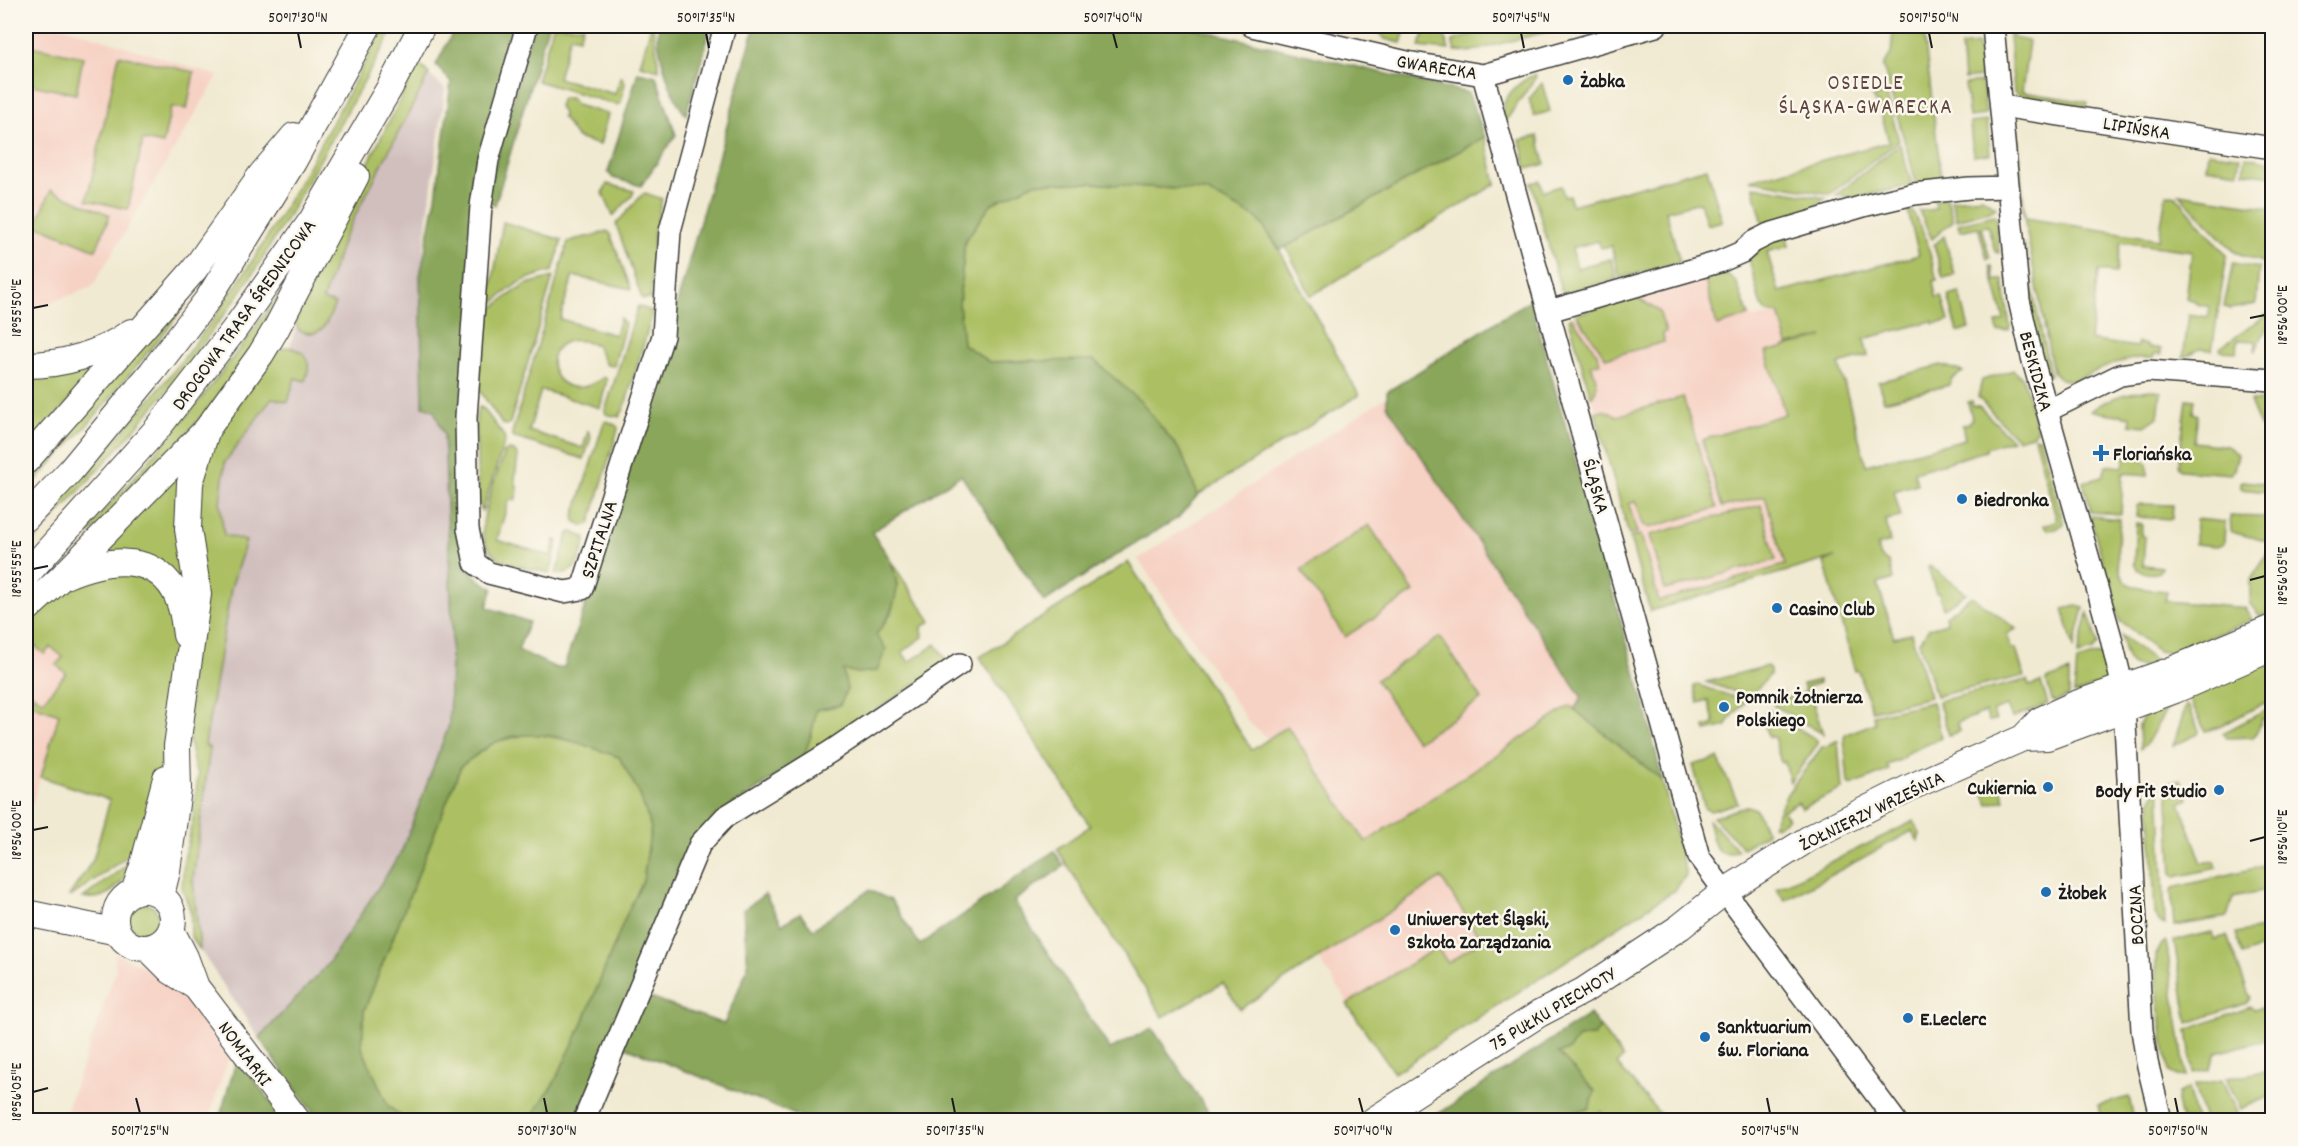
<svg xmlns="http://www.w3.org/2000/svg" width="2298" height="1146" font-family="Dekko,sans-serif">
  <rect width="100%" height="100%" fill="#fbf7ec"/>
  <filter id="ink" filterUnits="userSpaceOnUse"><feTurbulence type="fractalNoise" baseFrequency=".0167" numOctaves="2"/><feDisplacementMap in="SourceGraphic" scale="12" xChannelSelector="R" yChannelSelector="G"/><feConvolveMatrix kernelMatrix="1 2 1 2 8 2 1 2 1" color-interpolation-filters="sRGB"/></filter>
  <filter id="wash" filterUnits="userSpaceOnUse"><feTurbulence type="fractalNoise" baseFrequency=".008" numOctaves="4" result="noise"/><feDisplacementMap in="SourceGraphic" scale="24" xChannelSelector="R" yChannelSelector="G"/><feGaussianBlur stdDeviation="1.35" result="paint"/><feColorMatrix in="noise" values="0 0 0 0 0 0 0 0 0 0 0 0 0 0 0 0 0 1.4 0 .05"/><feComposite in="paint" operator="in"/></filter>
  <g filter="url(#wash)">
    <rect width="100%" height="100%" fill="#f1ead2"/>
    <path fill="#f6d2c4" d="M26 26H62L218 76 92 287 26 312Z
      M1723 273 1736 280 1751 317 1756 318 1779 313 1788 345 1831 335 1888 542 1652 610 1570 320 1576 314 1705 276Z
      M1397 390 1589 698 1477 848 1524 927 1353 1010 1318 958 1384 890 1301 766 1249 723 1138 559Z
      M43 636 74 665 26 825V655Z
      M115 953 152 971 180 995 229 1056 208 1120H63L116 970Z"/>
    <path fill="#d1bfbe" d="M425 71 445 89 420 275 422 406 434 410 444 435 452 626 449 725 401 853 328 964 259 1038 200 950 193 880 210 748 194 739 213 572 245 541 224 535 220 502 224 462 273 399 299 318Z"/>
    <path fill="#acc064" stroke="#646e40" stroke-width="1.5" d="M385 26H395L290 213 256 269 235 300 175 381 128 437 26 549V537C92 467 159 395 215 316 279 228 332 121 385 26Z
      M553 26H583L579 38 570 36 558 78 615 94 621 76 625 83 621 103 617 105 537 81Z
      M651 26H653L659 70 640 65Z
      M1372 26H1402L1405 30 1401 43 1385 39Z
      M1427 26H1441L1449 50 1419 47Z
      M1502 26H1568L1469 52 1455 51 1452 41Z
      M1903 26H1923L1942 183 1917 185 1883 66 1891 54 1893 31 1903 32Z
      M2008 26H2015L2013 38 2029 41 2022 92 2088 102 2087 107 2023 98 2014 92Z
      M1978 44 1982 77 1964 79 1961 46Z
      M26 45 83 57 76 94 26 84Z
      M119 55 194 72 187 109 171 107 163 144 143 140 128 209 87 200Z
      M418 63 429 74 343 239 323 300 335 304C327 322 324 339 300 331 288 318 298 307 304 293Z
      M1535 74 1536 77 1507 119 1502 120C1499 99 1517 83 1535 74Z
      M1982 82 1986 115 1969 117 1965 84Z
      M1542 83 1550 111 1534 116 1529 99Z
      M1886 93 1899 141 1830 194 1750 180 1889 142 1878 103H1875L1873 97Z
      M562 98H571L576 105 608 114 600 145 577 138 562 117 563 114 559 106Z
      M1987 121 1990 154 1973 156 1970 123Z
      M2017 127 2025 218 2159 239 2166 194 2176 196 2227 255 2212 350 2199 349 2183 358 2189 314 2208 317 2210 307 2196 304V301L2186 299 2192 251 2121 242 2116 273 2098 271 2090 340 2137 347 2138 343 2148 345V347L2161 349V355L2155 354 2153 358H2137L2115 363 2073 381 2061 379 2053 372 2025 223 2015 140Z
      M1538 136 1545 164 1527 169 1520 140Z
      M1485 137 1496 184 1311 296 1286 247Z
      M1900 144 1912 185 1857 198 1836 195Z
      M2208 152 2241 157 2238 172 2206 167Z
      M2246 157 2272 162V176L2244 172Z
      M1707 168 1722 221 1707 225 1700 202 1666 211 1680 262 1620 278 1611 246 1601 248 1598 241 1572 248 1577 268 1611 259 1617 279 1565 293 1561 290 1531 183 1540 181 1543 191 1561 186 1564 196 1569 195 1572 205Z
      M1035 183H1090L1206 191 1259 219 1280 251 1359 395 1198 495 1181 452 1141 402 1035 360 989 362 963 344 959 304 965 241 991 204Z
      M607 184 634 191 632 196 613 216 603 193Z
      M1753 186 1826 198 1808 212 1763 224Z
      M51 190 110 215 96 250 36 225Z
      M645 193 662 199 654 233 651 299H642L616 224 642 195Z
      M2179 194 2272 208V266L2235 252Z
      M1982 197 1996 207 1992 210 1957 220 1951 200Z
      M1947 199 1953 221 1932 239 1919 211 1936 209 1935 200Z
      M1906 204H1909L1926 239 1937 280 1933 281 1936 297 1942 296 1949 321 1934 324 1932 321 1864 339 1868 356 1839 364 1866 465 1965 439 1962 425 1969 423 1972 418 1968 402 1972 401 1973 406H1979L2012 440 1986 448V451L1914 472 1917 484 1894 491 1901 517 1886 520 1890 542 1877 546 1881 557 1889 563 1893 579 1878 584 1894 638 1911 633 1930 697 1872 711 1858 671H1855L1824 562 1835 557 1650 611 1630 538 1641 535 1659 601 1785 565 1765 496 1722 507 1702 440 1785 414 1766 352 1823 337 1788 345 1779 313 1767 312 1760 303 1749 258 1767 242 1787 236 1789 246 1767 252 1779 292 1919 255Z
      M1994 215 1996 217 1999 253 1995 252 1988 226 1981 227 1990 258 1987 259 1978 227 1960 231 1958 224Z
      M503 222 562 240 553 271C522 278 511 286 488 308Z
      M607 231 610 233 631 289 573 276 560 319 615 335 620 318 625 324 614 366 606 365 596 345C529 319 545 419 604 377L607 380 600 408 541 390 529 431 583 448 588 431 591 437 584 459 512 437V433L568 242C581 236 594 238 607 231Z
      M233 233 169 327 91 421 26 491V473Z
      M1944 236 1955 275 1943 278 1934 245Z
      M2023 243 2050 375 2044 376 2027 303Z
      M2233 263 2259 268 2256 304 2230 309 2224 306Z
      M1990 266H1992L1995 281 2003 279 2010 327 2009 330 1998 332 1996 323 2004 320Z
      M1723 273 1736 281 1749 316 1717 326 1704 277Z
      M290 277 260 336 219 396 159 467 26 595 133 479 200 400 250 335Z
      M553 277 510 423 507 425 502 424 480 391 479 378 481 334 493 308 508 296 527 284Z
      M1960 293 1969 329 1958 332 1948 296Z
      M1635 297 1659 311 1666 332 1663 333 1664 342 1606 358 1576 314Z
      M638 306 651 311 652 316 624 409 619 417 606 414 605 411Z
      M2272 311V316L2255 352 2256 341 2238 340 2237 352 2221 351 2220 348Z
      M1572 317 1598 355 1600 363 1591 365C1595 376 1601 387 1591 397L1569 319Z
      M287 347C308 350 312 363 305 381L295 378 288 402 272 398 225 462 220 503 224 535 246 541 231 588 205 745 210 748 193 880 200 950 191 937V913L182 888 184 860 193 820 198 774 195 769 188 737 197 500 214 437 277 351Z
      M102 363 26 449V379L56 377Z
      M1941 365 1963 372 1951 379 1949 385 1884 401 1878 382Z
      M2013 370 2023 378 2037 430 2032 435 2017 439 1978 397 1982 380Z
      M2150 390 2161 392 2158 417 2145 426 2130 424 2131 417 2091 411C2108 397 2129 392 2150 390Z
      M1683 397 1717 508 1649 528 1643 524 1636 501 1629 504 1637 533 1629 535 1595 412 1603 410 1617 416Z
      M2187 399 2195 400 2193 413 2198 415 2194 442 2227 446 2238 454 2234 470 2231 474 2180 470 2178 466Z
      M2250 401 2272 402V430L2261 428Z
      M479 407 483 408 504 436 505 441 482 511 478 502 476 418Z
      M607 421 617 426 618 429 590 524 583 526 575 521 574 516 604 422Z
      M2034 437 2040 438 2064 524 2056 529 2049 530 2044 525 2057 521Z
      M509 450 514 451 518 456 515 479 518 491 515 501 509 500 497 540 551 556 555 540 558 541 550 573C535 569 514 567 500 559 491 554 484 543 483 533 481 515 498 470 505 452Z
      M2126 452H2129V455L2140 457 2148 464V475L2123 473 2121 514 2090 512V506L2083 482 2103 477 2106 465 2123 467Z
      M179 469 189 589 99 553Z
      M2243 481 2272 484V537L2269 542 2231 532 2230 516 2266 517 2268 492 2241 489V482Z
      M2140 504 2173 505 2172 519 2136 517 2137 506Z
      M1761 505 1776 560 1665 590 1650 535Z
      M2090 516 2120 519C2119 539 2110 576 2133 586 2143 590 2156 590 2167 591L2165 601 2245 608 2252 620 2171 653 2158 651 2122 622H2120Z
      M2196 519 2225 522 2224 543 2217 546 2195 544Z
      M2136 523 2142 524 2141 536 2145 537 2143 565 2162 567 2160 572C2150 575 2139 574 2134 564Z
      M1369 525 1414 592 1345 637 1301 570Z
      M572 532 586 538C580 557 580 574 556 574L568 534Z
      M2272 547V611L2260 616 2250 604V581Z
      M890 560 931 621 922 627 923 637 902 652 909 662 936 644 948 662 803 759 812 732 816 710 840 705 847 689 842 669 858 673 876 635 891 614 898 586Z
      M1128 562 1252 750 1287 726 1366 842 1570 706 1662 780 1686 875 1675 890 1394 1073 1347 1004 1437 947 1448 963 1481 940 1441 878 1240 1009 1223 983 1163 1017 1057 849 1090 826 980 657Z
      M1930 566 1966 593 1943 609 1939 593H1936L1928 567Z
      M119 569 162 587 179 645 172 713 149 818 136 850 72 896H69L93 860 110 800 41 777 59 714 33 705V694L43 701 66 673 56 665 63 657 51 647 44 654 34 645 26 655V623L60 591Z
      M1972 596 2016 629 2007 634 2011 649H2016L2024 676 1936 696 1919 642 1929 628 1947 623 1945 616Z
      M2076 606 2084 608 2074 648 2063 609Z
      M2088 613 2098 644 2093 651 2078 655Z
      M2121 635 2160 665C2128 672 2127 663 2121 635Z
      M1440 637 1482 699 1417 742 1376 680Z
      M2106 652 2109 670 2107 682 2074 694 2077 661Z
      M2272 660V699L2219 727 2205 731 2188 695Z
      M1767 666 1770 669V675L1750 697 1706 682Z
      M2069 672V696L2056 701 2052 700 2046 680Z
      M1819 680V683L1808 687 1823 734 1773 705 1784 693 1786 698 1805 693 1803 684Z
      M2027 680 2029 686 2041 682 2048 704 2012 718 2007 706 1993 711 1996 720 1989 721 1985 712 1957 723 1960 731 1949 735 1938 701Z
      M1698 685 1746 701 1728 721 1727 726 1706 731 1705 727 1715 724 1708 700 1698 703 1694 686Z
      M1932 702 1942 738 1907 753 1902 759 1887 765 1889 770 1851 786 1848 784 1844 738 1846 734 1875 723 1873 715Z
      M2170 703 2147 743 2140 749 2139 725 2145 713Z
      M2186 705 2189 707 2199 731 2198 734 2173 746Z
      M2272 707V719H2262L2257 733 2253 737 2227 738 2223 733Z
      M1768 710 1817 740V745L1790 782 1785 762 1781 763 1774 737H1768L1763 717Z
      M533 733 577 742 619 757 640 795 651 827 643 881 628 911 582 1025 554 1083 530 1120H406L388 1106 362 1048 364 1011 461 766 495 742Z
      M1836 741H1838L1842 789 1802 808 1798 802 1783 811 1788 819 1776 827 1772 825 1787 794 1822 747 1827 746Z
      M1718 758 1738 803 1711 811 1705 809 1693 765Z
      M1998 778 2005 800 1988 804 1984 794 1985 784Z
      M2181 779 2188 799 2180 803 2202 863 2214 861 2217 868 2175 877 2172 875 2167 784Z
      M2159 783 2165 925 2159 922 2155 914 2150 802Z
      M1748 806 1756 809 1767 833 1743 848 1713 817Z
      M1708 819 1738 850C1713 864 1713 837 1708 819Z
      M1914 821 1920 834 1918 841 1912 831 1785 900 1776 889Z
      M132 861C124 884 110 901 83 898Z
      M2272 864V889L2233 897 2227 917 2174 926 2171 890 2173 888Z
      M129 919a15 15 0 1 1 30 0a15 15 0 1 1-30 0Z
      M2272 926V943L2242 955 2236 933Z
      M2212 932 2214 939 2227 936 2250 998 2247 1003 2188 1023 2174 941Z
      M2166 940 2186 1077 2177 1076 2169 1072C2165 1052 2152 967 2157 951 2159 947 2163 943 2166 940Z
      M2272 1004V1038L2216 1053 2209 1070 2193 1073 2187 1030 2250 1007 2254 1010Z
      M1600 1027 1623 1058 1617 1064 1665 1120H1609L1600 1111 1589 1120H1572L1574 1112 1595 1091 1557 1053 1569 1050 1578 1037 1594 1036Z
      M2272 1070V1095L2241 1109 2226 1078Z
      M2222 1080 2237 1113V1120H2204L2194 1085Z
      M2188 1088 2196 1120H2181L2177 1101 2178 1093Z
      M2129 1097 2134 1120H2101L2098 1105Z"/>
    <path fill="#89a65a" stroke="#52613b" stroke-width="1.5" d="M456 26H521L484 157 466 566 479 580 493 588 487 607 529 622 518 650 556 668 564 667 588 597 673 318 755 26H1184L1468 93 1485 137 1280 250 1258 219 1206 191 1090 183H1035L991 204 965 241 959 304 963 344 989 362 1094 360 1141 402 1181 452 1198 495 1178 518 1113 557 1044 602 961 475 872 532C877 542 886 550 890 560 904 590 894 610 876 635L886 649 877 671 858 673 843 670 847 689 840 705 816 710 812 732 803 759 711 820 575 1120H530L554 1083 582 1025 628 911 643 881 651 828 640 795 619 757C580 743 537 724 496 742 484 747 472 759 461 766L364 1011 362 1048 388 1106 406 1120H318L259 1038 328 964 401 853 449 725 452 626 444 435 434 410 423 406 420 276 436 197 451 82 436 65Z
      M533 26H548L495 205 485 201Z
      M659 26H711L686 115C672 99 654 46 659 26Z
      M638 72 656 76 676 135 641 186 613 178 608 172Z
      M1530 300 1647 714 1662 780 1574 709 1582 698 1387 405V392Z
      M1054 851 1064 866 1014 901 1110 1049 1152 1028 1214 1120H808L621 1045 642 995 724 1024 748 967 743 910 765 894 782 924 800 913 813 929 869 890 891 900 920 945Z
      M1590 1014 1600 1027 1594 1036 1578 1037 1569 1050 1558 1053 1595 1091 1589 1109 1574 1112 1572 1120H1429Z
      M237 1058 285 1120H219Z"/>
  </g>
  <g filter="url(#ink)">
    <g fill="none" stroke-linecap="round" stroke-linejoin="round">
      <g stroke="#3c3b37" stroke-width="24">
        <path id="minor" d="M527 26 488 160 481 206 466 417 468 529 475 563 489 573 564 592 582 589 663 336 670 231 725 26
          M1252 26 1407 62 1483 75 1656 26
          M1993 26 2019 300 2032 357 2110 634 2123 688 2142 1030 2147 1062 2161 1120
          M1483 75 1699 857 1895 1120
          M2001 106 2272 148
          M1549 311 1719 262 1742 252 1753 242 1769 234 1867 205 1914 194 1969 188 2008 187
          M2047 411 2120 375 2148 371 2272 380
          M584 1120 700 844 725 817 830 752 960 664"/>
      </g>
      <g stroke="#3c3b37" stroke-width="28">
        <path id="major" d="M26 365C63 365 101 354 131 332
          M26 461 194 270 261 175 294 136
          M26 518 71 470 152 372 208 299 293 162 368 26
          M26 575 157 429 234 330 312 220 390 87 422 26
          M65 576C100 561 150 550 174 590 182 604 184 620 186 635
          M26 610 60 579 207 429 261 354 276 329 356 176
          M2023 738 2040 720 2073 705 2169 671 2272 628
          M115 919a29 29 0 1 1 58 0a29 29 0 1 1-58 0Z
          M134 892 143 866 166 778
          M161 895 167 871 178 789 177 746 198 594 188 529 190 483 206 432
          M26 913 118 932
          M171 930 185 957 196 987 297 1120
          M148 948 171 971 196 987
          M1374 1120 1539 1014 1583 991 1680 927 1725 891 1813 836 1911 787 2023 738 2047 737 2175 690 2272 648"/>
      </g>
      <use href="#minor" stroke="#fff" stroke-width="21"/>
      <use href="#major" stroke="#fff" stroke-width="26"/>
    </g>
  </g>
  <path fill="none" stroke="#1c1c1c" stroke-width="2" d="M298 33 301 48M706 33 709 48M1113 33 1117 48M1521 33 1524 48M1929 33 1932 48M33 308 48 305M2250 318 2265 315M33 569 48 566M2250 580 2265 576M33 830 48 827M2250 841 2265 837M33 1092 48 1088M136 1098 140 1113M544 1098 547 1113M952 1098 955 1113M1359 1098 1363 1113M1767 1098 1770 1113M2175 1098 2178 1113"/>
  <g fill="#1f6fb2" stroke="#fbf7ec" stroke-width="2">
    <circle cx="1568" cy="80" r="6"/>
    <path d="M2098 444h6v6h6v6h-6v6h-6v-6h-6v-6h6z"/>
    <circle cx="1962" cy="499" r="6"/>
    <circle cx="1777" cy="608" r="6"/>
    <circle cx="1724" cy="707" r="6"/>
    <circle cx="2048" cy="787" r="6"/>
    <circle cx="2219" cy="790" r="6"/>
    <circle cx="2046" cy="892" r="6"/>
    <circle cx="1395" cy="930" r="6"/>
    <circle cx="1908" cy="1018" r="6"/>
    <circle cx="1705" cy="1037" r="6"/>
  </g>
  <g text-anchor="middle" stroke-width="5" stroke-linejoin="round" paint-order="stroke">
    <g font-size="20" fill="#1c1c1c" stroke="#fbf7ec">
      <text transform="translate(1437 66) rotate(9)" y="7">GWARECKA</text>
      <text transform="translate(2137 127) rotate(9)" y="7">LIPIŃSKA</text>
      <text transform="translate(243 314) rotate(-54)" y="7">DROGOWA TRASA ŚREDNICOWA</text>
      <text transform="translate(2037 371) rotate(75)" y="7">BESKIDZKA</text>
      <text transform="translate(1597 486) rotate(75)" y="7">ŚLĄSKA</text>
      <text transform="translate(598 539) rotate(-72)" y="7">SZPITALNA</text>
      <text transform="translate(1871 810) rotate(-26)" y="7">ŻOŁNIERZY WRZEŚNIA</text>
      <text transform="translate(2135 915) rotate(-93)" y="7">BOCZNA</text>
      <text transform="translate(1552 1008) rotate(-31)" y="7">75 PUŁKU PIECHOTY</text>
      <text transform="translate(246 1053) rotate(53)" y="7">NOMIARKI</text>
    </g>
    <g font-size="20" font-weight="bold" fill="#1c1c1c" stroke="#fbf7ec" text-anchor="start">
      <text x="1580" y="87">Żabka</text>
      <text x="2113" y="460">Floriańska</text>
      <text x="1974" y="506">Biedronka</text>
      <text x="1789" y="615">Casino Club</text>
      <text x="1736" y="703">Pomnik Żołnierza<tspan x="1736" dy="23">Polskiego</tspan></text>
      <text x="2036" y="794" text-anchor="end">Cukiernia</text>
      <text x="2207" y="797" text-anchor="end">Body Fit Studio</text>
      <text x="2058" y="899">Żłobek</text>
      <text x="1407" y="925">Uniwersytet Śląski,<tspan x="1407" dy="23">Szkoła Zarządzania</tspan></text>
      <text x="1920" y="1025">E.Leclerc</text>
      <text x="1717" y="1033">Sanktuarium<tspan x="1717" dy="23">św. Floriana</tspan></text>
    </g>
    <g font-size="21" letter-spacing="1.5" fill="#604740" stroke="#fbf7ec">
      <text x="1866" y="89">OSIEDLE<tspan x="1866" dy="24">ŚLĄSKA-GWARECKA</tspan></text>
    </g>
  </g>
  <rect width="2298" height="1146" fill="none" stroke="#fbf7ec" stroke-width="66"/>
  <rect x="33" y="33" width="2232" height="1080" fill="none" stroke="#1c1c1c" stroke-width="2"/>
  <g font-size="15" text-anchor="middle" fill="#1c1c1c">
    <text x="298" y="22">50°17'30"N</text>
    <text x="706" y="22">50°17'35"N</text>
    <text x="1113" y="22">50°17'40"N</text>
    <text x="1521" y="22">50°17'45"N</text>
    <text x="1929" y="22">50°17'50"N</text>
    <text transform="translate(16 308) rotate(-90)" y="5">18°55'50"E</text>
    <text transform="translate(2282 315) rotate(-90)" y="5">18°56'00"E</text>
    <text transform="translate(16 569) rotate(-90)" y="5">18°55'55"E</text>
    <text transform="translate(2282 576) rotate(-90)" y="5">18°56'05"E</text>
    <text transform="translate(16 830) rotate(-90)" y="5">18°56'00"E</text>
    <text transform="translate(2282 837) rotate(-90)" y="5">18°56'10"E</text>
    <text transform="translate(16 1092) rotate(-90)" y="5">18°56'05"E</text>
    <text x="140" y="1135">50°17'25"N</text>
    <text x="547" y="1135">50°17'30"N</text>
    <text x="955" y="1135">50°17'35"N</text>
    <text x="1363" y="1135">50°17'40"N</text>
    <text x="1770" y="1135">50°17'45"N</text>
    <text x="2178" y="1135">50°17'50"N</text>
  </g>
</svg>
